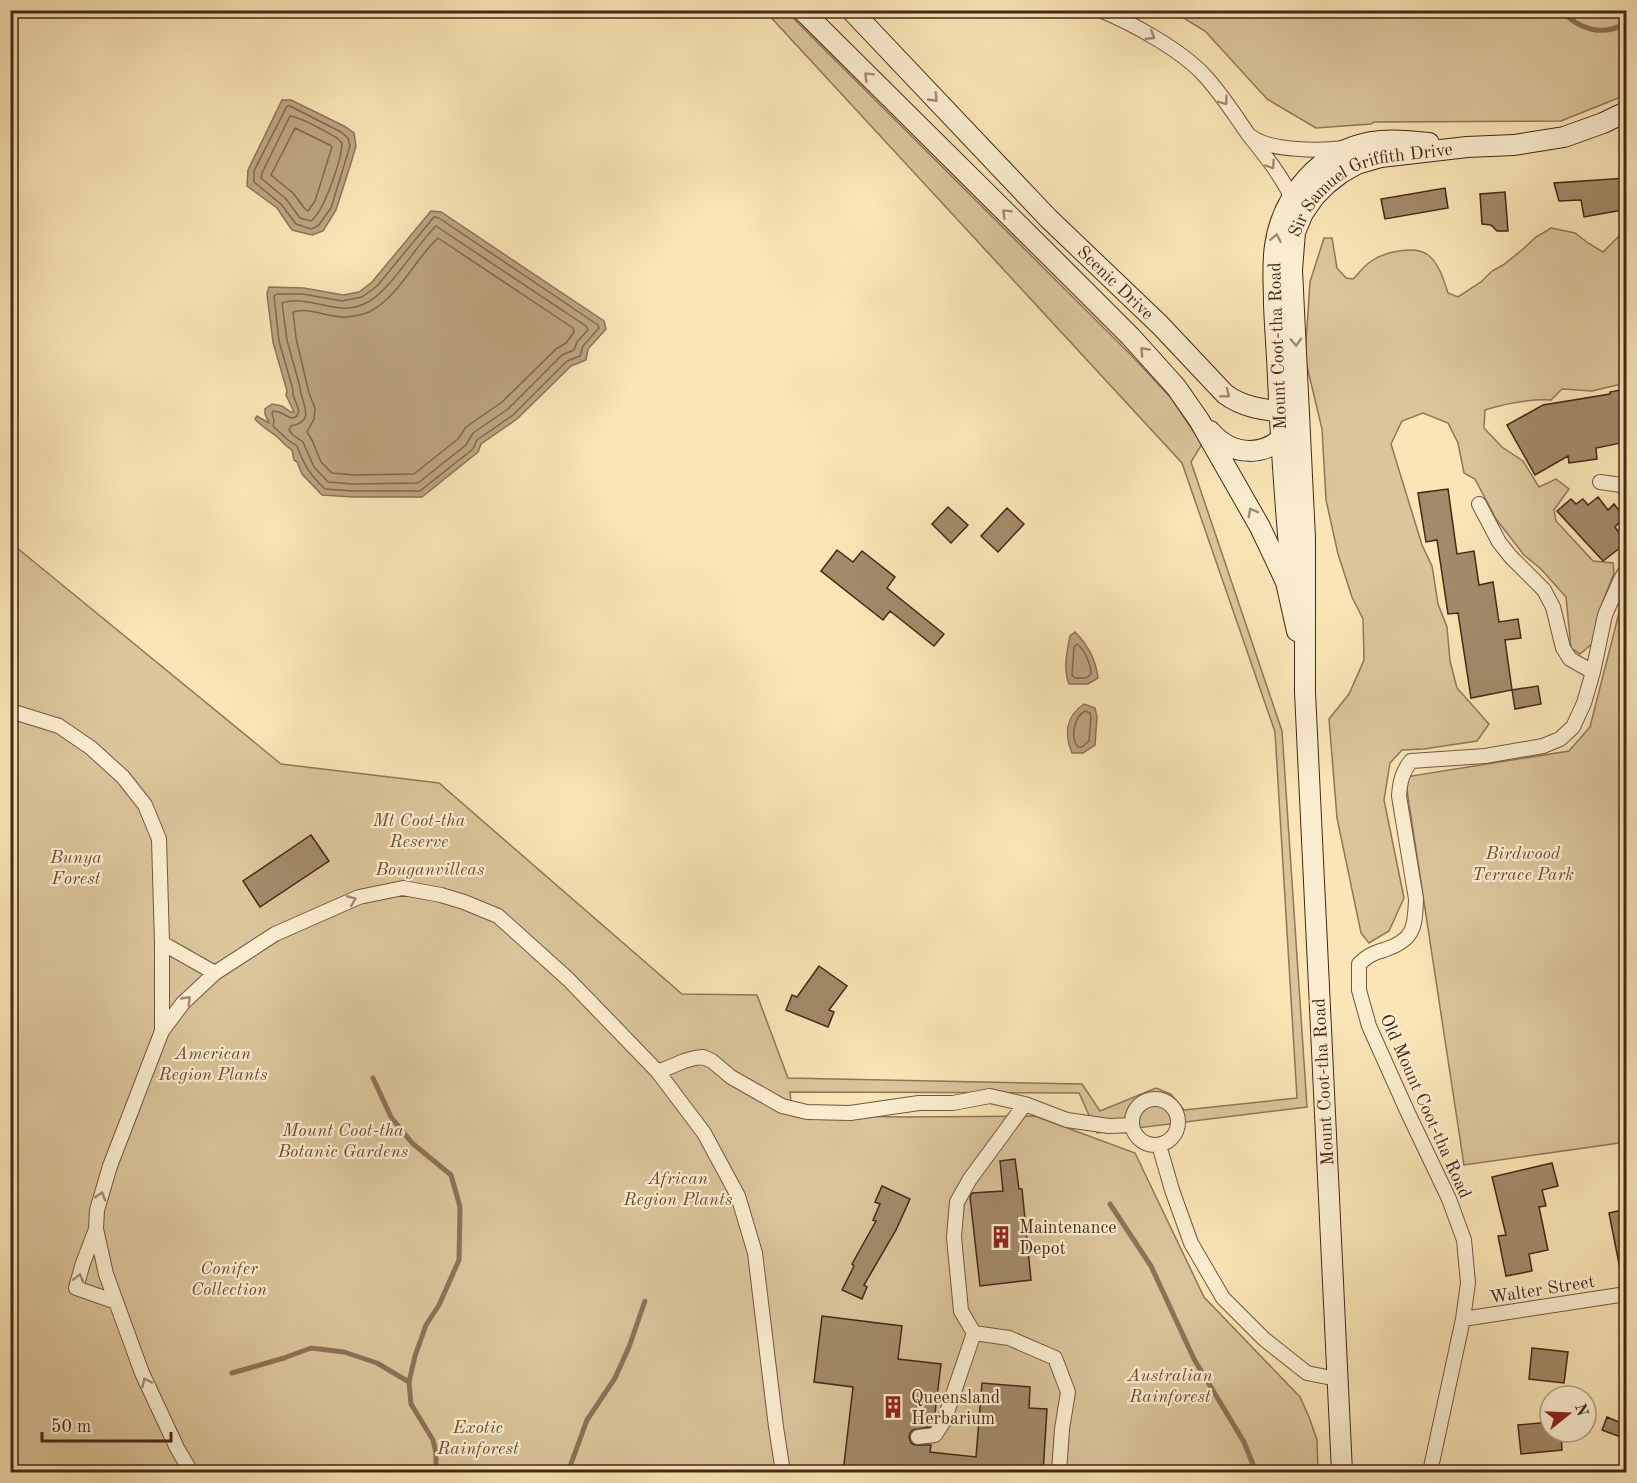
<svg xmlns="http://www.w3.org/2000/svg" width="1637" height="1483" font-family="'Old Standard TT',serif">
  <rect width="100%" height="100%" fill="#f9e5b6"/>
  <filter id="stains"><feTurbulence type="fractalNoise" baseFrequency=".00333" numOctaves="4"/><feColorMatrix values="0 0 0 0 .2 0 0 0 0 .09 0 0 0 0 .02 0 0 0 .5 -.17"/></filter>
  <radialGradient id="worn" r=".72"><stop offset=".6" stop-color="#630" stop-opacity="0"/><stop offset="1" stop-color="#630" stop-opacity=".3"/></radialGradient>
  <path fill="#dbc59b" stroke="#907658" stroke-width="1.5" d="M765 11H786L1131 355 1171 398 1202 444 1191 462 1282 731 1307 1107 1097 1133 1079 1093 790 1092 792 1115 901 1117 1035 1116 1135 1153 1204 1297 1300 1397 1309 1417 1317 1440 1318 1472H11V543L281 764 439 783 682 994 757 995 788 1078 1082 1084 1100 1111 1156 1088 1171 1094 1184 1110 1297 1098 1275 732 1182 463Z
    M1172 11H1626V95L1561 121 1374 122 1371 124 1316 128 1267 99 1205 31Z
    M1551 228 1575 233 1588 243 1603 252 1626 229V383L1592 391 1562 389 1551 400C1527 399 1507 403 1485 410L1484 428 1502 447 1523 461 1539 487 1556 479 1569 489 1554 510 1556 521 1593 561 1613 563 1614 573 1602 604 1594 642 1580 654 1571 648 1566 597 1541 569 1524 555 1496 519 1475 479 1464 473 1458 443 1448 423 1423 413 1402 421 1391 444 1422 545 1432 566 1438 604 1447 627 1450 661 1457 688 1489 724 1477 741 1424 749 1402 750 1390 763 1384 800 1404 898 1389 931 1369 943 1361 933 1337 818 1329 719 1349 694 1364 660 1363 619 1352 597 1338 554 1326 500 1322 429 1305 358 1310 282 1324 238H1332L1337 268 1346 278 1353 279C1359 273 1364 266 1370 262 1383 252 1415 245 1428 255 1439 263 1444 281 1448 293L1458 297 1481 282 1492 271 1503 265 1522 250 1536 237Z
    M1626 596V1142L1464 1165 1405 777 1569 751 1590 727 1622 601Z"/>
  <path fill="#bca480" stroke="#8d7256" stroke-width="1.5" d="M282 100H291L344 126 354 133 356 146 351 163 336 210 323 231 312 235 292 230 277 208 247 186 248 170Z
    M431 211 441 212 604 321 606 329 588 349 586 360 571 366 517 419 481 444 478 452 422 497H353L322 495 302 474 297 462 294 460 292 450C285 446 282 441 276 436 268 430 261 426 255 419L257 416 269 423 265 414V409L272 404 282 406 291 412H294L286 395 287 391 273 342 267 294 269 287 304 288 343 295 359 292 372 282Z
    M1075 632C1088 645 1096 660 1098 678L1088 684H1069C1063 669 1067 651 1070 636Z
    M1084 704 1095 708 1097 717 1095 745 1083 753H1072C1064 734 1066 716 1084 704Z"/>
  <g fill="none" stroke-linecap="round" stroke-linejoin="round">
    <path stroke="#81664b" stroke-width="1.5" d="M287 106H290L341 132 348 138 350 146 331 208 318 226 311 229 296 224 281 204 254 182V171Z
      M290 116C304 118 324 131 337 138L342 143C342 158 324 212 311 221L300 218 286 199 261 178 262 173Z
      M295 128 330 145 332 147 315 201 308 211 305 209 293 193 271 175Z
      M434 217 439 218 598 325 599 328 583 346 580 356 567 361 513 415 477 440 473 449 420 491H353L325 489C310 475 304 465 297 446L288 440 273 426 274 420 272 414 273 411 279 412 291 418 296 417 299 411 293 395V390L279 341 274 296 277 294H303L342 301 362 297 377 286Z
      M436 226 586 326 588 330 577 342 574 350 562 355 508 409 473 433 466 445 418 483 353 484 328 482 314 467 303 442 293 435 289 430 291 426C317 421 301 404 300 387L287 340 282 303C300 296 323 307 342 308 348 309 358 307 364 304 388 295 416 245 436 226Z
      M438 238 573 328 574 332 566 343 556 349 502 402 466 427 458 439 414 474 354 475 332 473 321 462 312 440 307 432 314 419 315 408 309 393 296 338 293 312C309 306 330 319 347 317 354 316 363 315 369 312 398 298 415 259 438 238Z
      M1077 644C1085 650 1091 665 1091 674L1086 678H1075L1072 675 1074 647Z
      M1085 711 1090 713 1091 717 1089 741 1082 747H1078C1070 737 1074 717 1085 711Z"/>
    <path stroke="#8d7256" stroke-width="5" d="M1561 10C1579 30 1603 37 1626 23
      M373 1078 391 1117 412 1143 451 1175 460 1207 459 1260 439 1305 426 1325 415 1356 409 1382 411 1404 433 1440 436 1453V1472
      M1110 1204 1151 1266 1194 1359 1244 1442 1256 1472
      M232 1373 284 1358 311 1348 344 1352 377 1363 409 1382
      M568 1472 587 1420 615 1378 629 1347 645 1301"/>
  </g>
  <path fill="#a38a69" stroke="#462716" stroke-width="1.5" d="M1626 178V195L1623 196 1622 210 1584 217 1581 200 1559 201 1554 183Z
    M1445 188 1448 208 1385 219 1381 199Z
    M1505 192 1508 231H1497L1491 225 1482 224 1480 194Z
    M1626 389V442L1596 448 1597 459 1569 463 1568 456 1535 475 1507 425 1543 405 1610 394V392Z
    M1448 489 1457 554 1474 551 1479 585 1493 582 1499 622 1518 619 1521 638 1505 640 1512 690 1471 698 1458 613 1448 614 1437 540 1426 542 1418 493Z
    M1598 497 1608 510 1614 504 1624 517 1615 527 1626 543 1603 561 1557 511 1571 499 1576 504 1583 499 1588 505Z
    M948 507 968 525 951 543 932 524Z
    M1007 508 1024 524 998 552 981 536Z
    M837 550 853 562 862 551 895 577 887 588 944 634 934 646 890 611 883 620 821 571Z
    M1538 686 1541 704 1515 709 1512 690Z
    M311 835 329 861 260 907 243 881Z
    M819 966 847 986 829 1010 834 1012 828 1027 786 1010 792 995 797 997Z
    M1015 1159 1019 1189H1022L1031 1280 980 1286 970 1197 972 1193 1003 1191 1000 1161Z
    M1552 1163 1558 1186 1542 1190 1546 1206 1539 1207 1548 1250 1529 1254 1532 1271 1506 1276 1498 1236 1506 1235 1492 1177Z
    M882 1186 910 1199 896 1230 864 1285 867 1287 862 1299 842 1290 854 1266 852 1264 876 1221 873 1220 880 1204 875 1202Z
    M1626 1209V1269H1620L1609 1213Z
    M822 1316 902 1326 898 1359 941 1364 934 1421 930 1427 913 1430 910 1433 909 1437 911 1443 915 1445H931L930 1452 976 1457 982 1383 1030 1387 1029 1408 1047 1409 1043 1473H843L853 1387 814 1382Z
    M1532 1348 1568 1352 1564 1383 1529 1379Z
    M1607 1417 1626 1425V1439L1602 1430Z
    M1550 1422V1432H1561L1562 1450 1521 1454 1518 1425Z"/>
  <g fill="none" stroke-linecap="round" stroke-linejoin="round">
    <g stroke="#73563e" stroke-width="16">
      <path id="street" d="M1100 10C1132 23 1181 50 1204 75 1221 93 1234 114 1248 134 1264 154 1281 175 1292 198
        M1252 137C1270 151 1321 151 1344 148
        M1600 482 1621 485 1626 489
        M1479 504 1499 542 1511 557 1544 590 1553 607 1563 648 1570 659 1593 672
        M10 714 17 713 59 726 91 748 123 777 145 805 159 839 162 943
        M162 1031V943L215 973
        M658 1072 684 1061 695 1058 703 1057 712 1061 731 1077 782 1106 807 1112 850 1113 919 1103H953L990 1096 1025 1104 1067 1120 1109 1126 1132 1125
        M1132 1122a23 23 0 1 1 46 0a23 23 0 1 1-46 0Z
        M1025 1104 970 1179 957 1202 954 1237 961 1311 974 1333 1009 1338 1055 1358 1068 1392 1062 1429 1059 1472
        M1159 1145 1172 1190 1191 1243 1223 1298 1264 1339 1307 1373 1337 1379
        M96 1229 83 1263 76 1288 116 1302
        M1463 1319 1626 1294
        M918 1437 935 1435 944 1421 974 1333
        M191 1472 177 1448 142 1373 106 1274 96 1229 97 1210 110 1166 162 1031 183 1003 215 973 275 934 359 897 403 888 441 895 464 902 498 916 568 979 658 1072 704 1133 738 1196 755 1253 776 1427 783 1472
        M1430 1472 1463 1319 1468 1283 1464 1240 1449 1199 1408 1113 1369 1026 1359 990V964C1367 956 1373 953 1384 950 1414 940 1415 928 1416 899L1399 796C1400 782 1402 772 1411 761L1485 756 1543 746 1560 739 1573 727 1584 703 1593 672 1605 615 1620 581 1626 570"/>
    </g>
    <g stroke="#462716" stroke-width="22">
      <g id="secondary">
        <path d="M802 10 1081 287 1131 337 1176 387 1199 420 1260 527 1286 582 1297 631"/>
        <path id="s1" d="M851 10 1048 218 1160 325 1225 394C1245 409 1268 410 1291 413"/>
        <path d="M1210 431C1232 457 1267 458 1288 431"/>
        <path d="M1292 582C1286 514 1281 446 1278 378 1277 353 1275 329 1274 305 1274 285 1272 265 1275 246 1282 196 1320 151 1371 142 1390 139 1410 141 1429 143"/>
        <path id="s2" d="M1342 1472 1305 692V538L1292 270 1295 232 1303 213 1315 196 1327 184 1341 173 1357 164 1381 157 1467 147 1514 145 1564 137 1603 123 1626 112"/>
      </g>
    </g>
    <use href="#street" stroke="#fbeed0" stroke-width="14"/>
    <use href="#secondary" stroke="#fbeed0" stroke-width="20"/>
  </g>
  <defs><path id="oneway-chevron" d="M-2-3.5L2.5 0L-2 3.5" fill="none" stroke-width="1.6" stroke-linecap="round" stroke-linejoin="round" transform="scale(1.5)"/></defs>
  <g stroke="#a08a73">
    <use href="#oneway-chevron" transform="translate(1151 36) rotate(32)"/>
    <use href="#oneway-chevron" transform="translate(868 76) rotate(-135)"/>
    <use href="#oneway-chevron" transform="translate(934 98) rotate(46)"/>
    <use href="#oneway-chevron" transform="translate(1224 101) rotate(54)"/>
    <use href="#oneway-chevron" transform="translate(1271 165) rotate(56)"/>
    <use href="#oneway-chevron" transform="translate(1006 213) rotate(-135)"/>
    <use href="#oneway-chevron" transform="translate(1276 238) rotate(-79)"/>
    <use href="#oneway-chevron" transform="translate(1296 342) rotate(87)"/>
    <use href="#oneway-chevron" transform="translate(1144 351) rotate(-133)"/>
    <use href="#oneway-chevron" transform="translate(1226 394) rotate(39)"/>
    <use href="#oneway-chevron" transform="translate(1252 512) rotate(-118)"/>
    <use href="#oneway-chevron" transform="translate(352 900) rotate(-22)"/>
    <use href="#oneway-chevron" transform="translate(187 1000) rotate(-46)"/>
    <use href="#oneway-chevron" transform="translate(101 1196) rotate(-73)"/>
    <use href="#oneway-chevron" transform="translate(79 1278) rotate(-76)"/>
    <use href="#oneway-chevron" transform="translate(146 1382) rotate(-115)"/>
  </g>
  <defs>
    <g id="building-bare" transform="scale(1.8)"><path d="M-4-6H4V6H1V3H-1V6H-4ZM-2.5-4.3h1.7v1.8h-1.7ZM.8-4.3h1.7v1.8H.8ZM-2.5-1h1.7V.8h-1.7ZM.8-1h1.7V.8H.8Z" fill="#8f2418" stroke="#fbeed0" stroke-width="2.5" paint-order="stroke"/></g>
  </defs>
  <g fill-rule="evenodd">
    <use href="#building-bare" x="1001" y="1237"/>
    <use href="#building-bare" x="893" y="1407"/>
  </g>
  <g text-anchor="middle" stroke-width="4.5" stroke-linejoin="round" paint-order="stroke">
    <g font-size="18" fill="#462716" stroke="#fbeed0">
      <text dy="6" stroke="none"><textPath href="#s2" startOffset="1335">Sir Samuel Griffith Drive</textPath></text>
      <text dy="6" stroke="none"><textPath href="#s1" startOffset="380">Scenic Drive</textPath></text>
      <text transform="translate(1277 346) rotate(-92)" y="6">Mount Coot-tha Road</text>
      <text transform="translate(1323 1082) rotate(-93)" y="6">Mount Coot-tha Road</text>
      <text transform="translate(1426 1106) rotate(66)" y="6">Old Mount Coot-tha Road</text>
      <text transform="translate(1542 1289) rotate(-9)" y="6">Walter Street</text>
    </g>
    <g font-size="18" font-style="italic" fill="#6b4e37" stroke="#fbeed0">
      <text x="419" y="826">Mt Coot-tha<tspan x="419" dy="21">Reserve</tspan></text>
      <text x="1523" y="859">Birdwood<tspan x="1523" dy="21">Terrace Park</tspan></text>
      <text x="76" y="863">Bunya<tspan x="76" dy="21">Forest</tspan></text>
      <text x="430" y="875">Bouganvilleas</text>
      <text x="213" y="1059">American<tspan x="213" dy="21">Region Plants</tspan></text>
      <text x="343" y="1136">Mount Coot-tha<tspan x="343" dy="21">Botanic Gardens</tspan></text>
      <text x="678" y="1184">African<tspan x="678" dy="21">Region Plants</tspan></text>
      <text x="229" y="1274">Conifer<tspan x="229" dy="21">Collection</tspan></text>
      <text x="1170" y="1381">Australian<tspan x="1170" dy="21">Rainforest</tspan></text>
      <text x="478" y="1433">Exotic<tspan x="478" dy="21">Rainforest</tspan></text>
    </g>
    <g font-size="18" fill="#462716" stroke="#fbeed0" text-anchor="start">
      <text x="1019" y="1233">Maintenance<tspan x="1019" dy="21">Depot</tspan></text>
      <text x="911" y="1403">Queensland<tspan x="911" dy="21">Herbarium</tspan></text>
    </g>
  </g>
  <rect width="1637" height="1483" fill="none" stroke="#f9e5b6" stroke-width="36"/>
  <rect x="12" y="12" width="1613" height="1459" fill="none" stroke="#462716" stroke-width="3"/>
  <rect x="18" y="18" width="1601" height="1447" fill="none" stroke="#462716" stroke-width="1.5"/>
  <g transform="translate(1568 1414) rotate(72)"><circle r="28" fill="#fbeed0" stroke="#b39e86" stroke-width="1.5"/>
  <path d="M0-4.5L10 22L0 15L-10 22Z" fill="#8f2418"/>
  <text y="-9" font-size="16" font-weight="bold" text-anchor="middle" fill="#462716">N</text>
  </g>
  <path d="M42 1432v9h129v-9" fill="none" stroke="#462716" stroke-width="3"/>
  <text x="51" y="1432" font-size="18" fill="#462716" stroke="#fbeed0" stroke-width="4.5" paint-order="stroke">50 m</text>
  <rect width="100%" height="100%" filter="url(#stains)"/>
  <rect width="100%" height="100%" fill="url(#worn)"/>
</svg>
